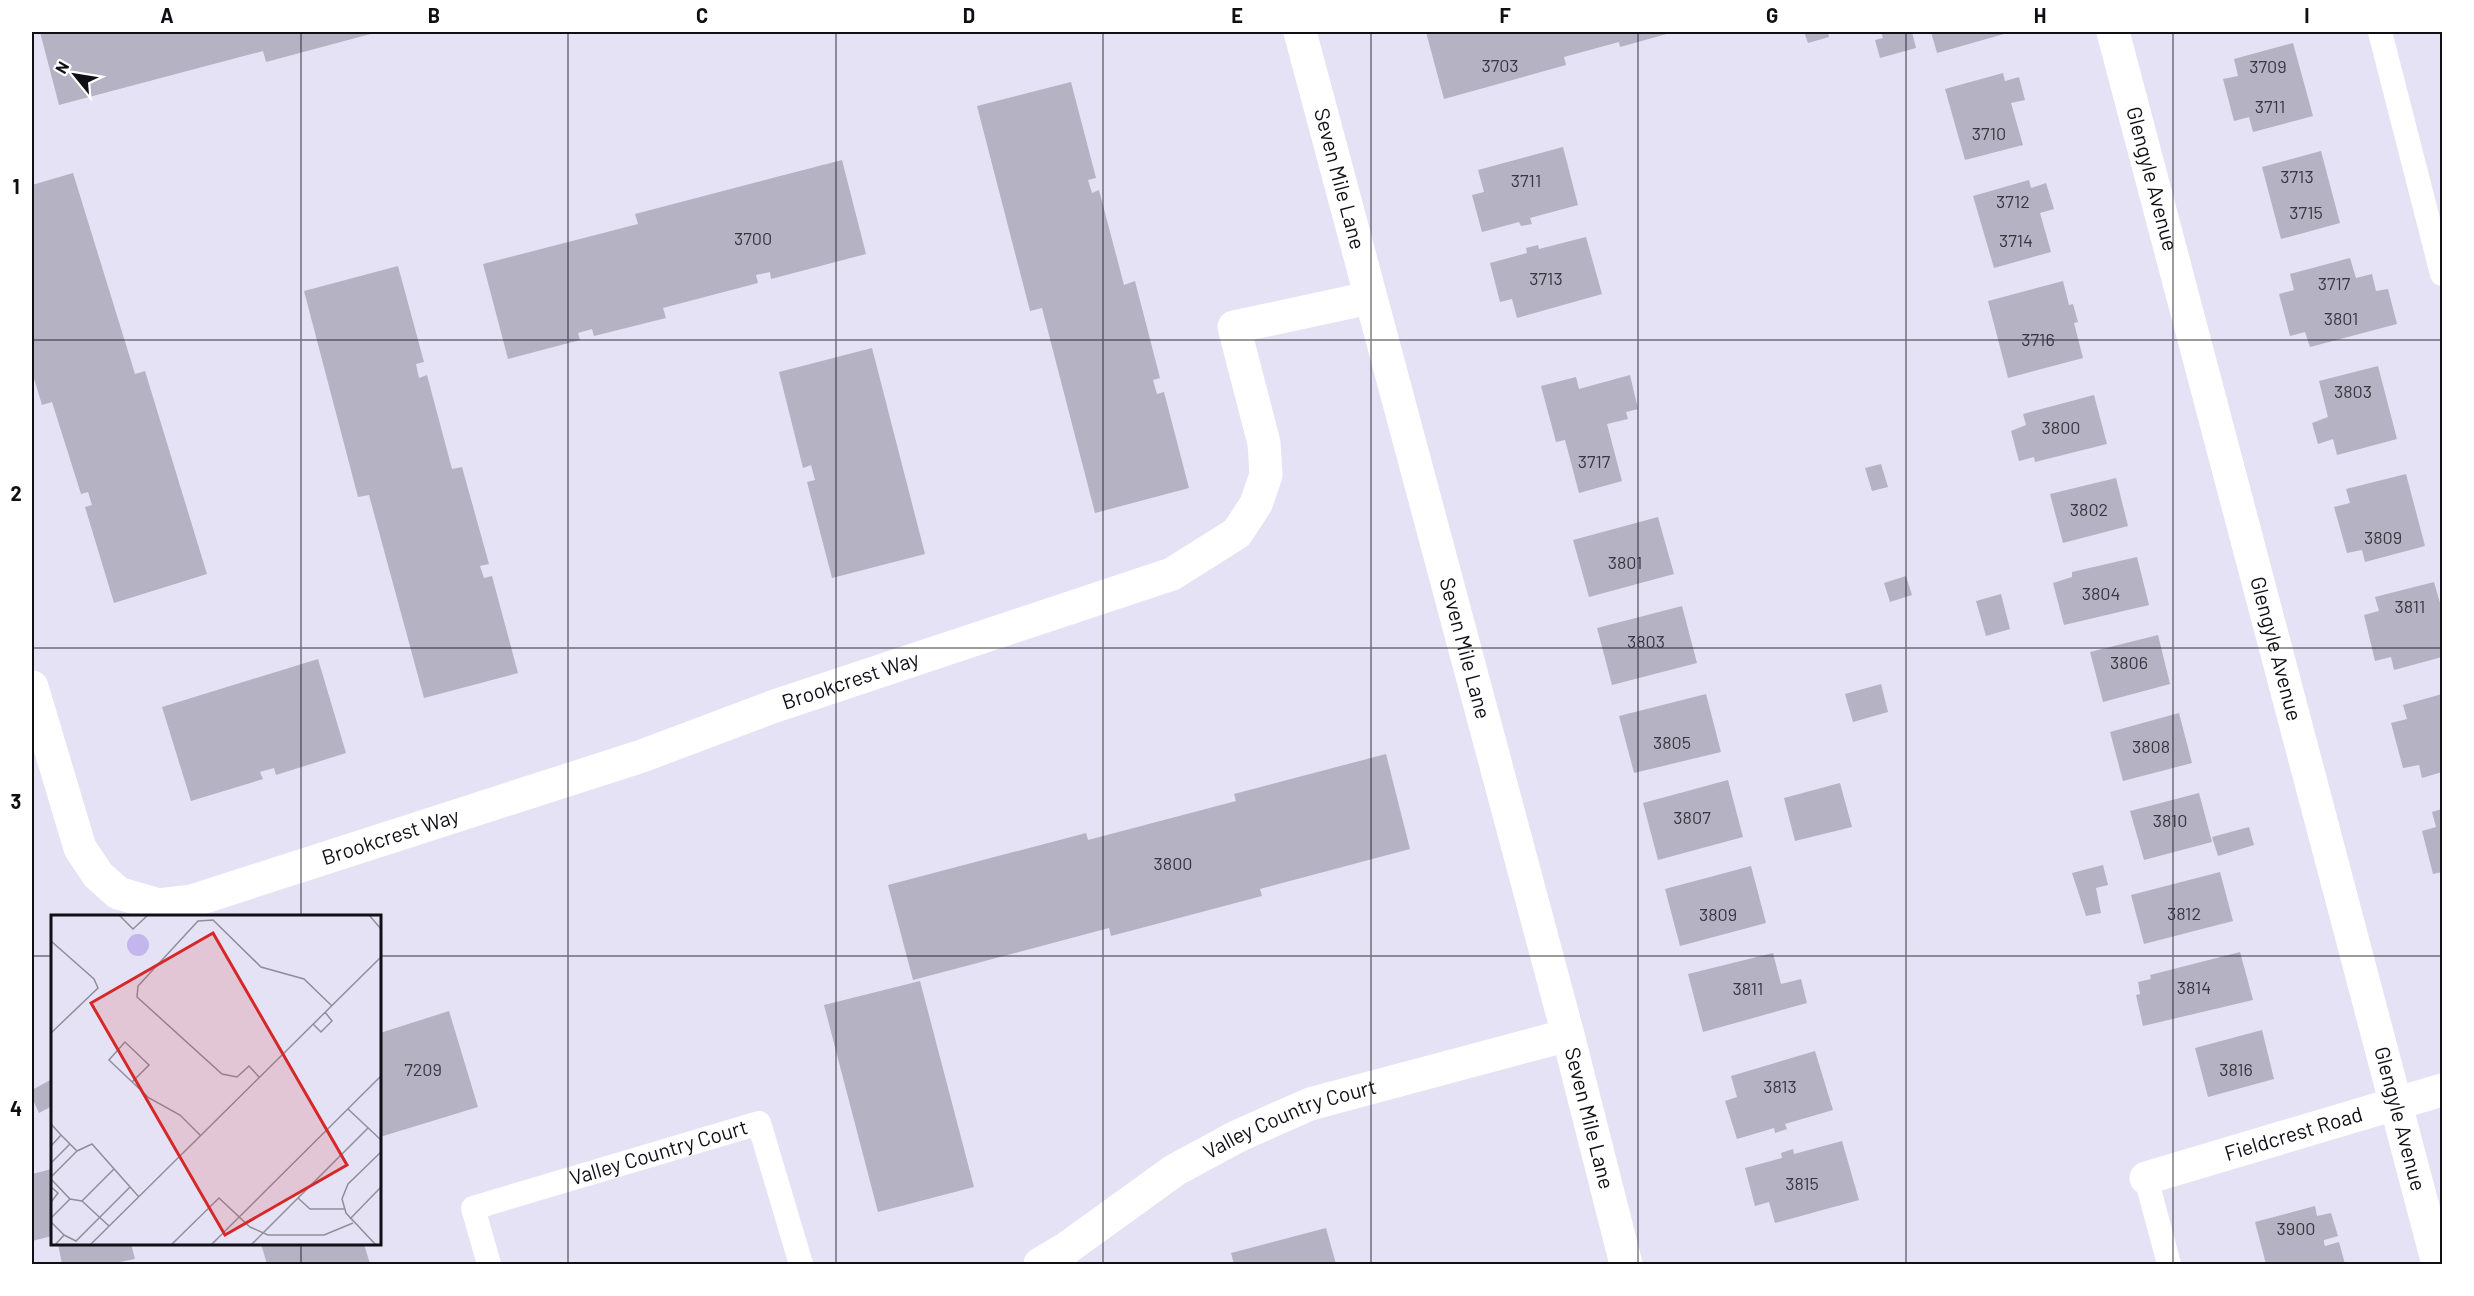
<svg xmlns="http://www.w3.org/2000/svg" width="2474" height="1296" font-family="Barlow,sans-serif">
  <rect width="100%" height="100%" fill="#e5e2f5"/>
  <path fill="#b5b2c4" d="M40 32H378L266 62 263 51 59 105Z
    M1426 32H1674L1620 47 1619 42 1564 57 1566 65 1444 99Z
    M1804 32H1828L1829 37 1808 43Z
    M1881 32H1912L1916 48 1880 58 1875 40 1883 38Z
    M1931 32H2011L1937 53Z
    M2293 43 2313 116 2253 132 2249 117 2234 121 2223 79 2238 76 2234 59Z
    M2003 73 2005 81 2019 77 2025 100 2011 103 2023 145 1965 160 1945 89Z
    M1071 82 1096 178 1088 180 1092 193 1099 190 1124 285 1135 281 1160 378 1153 380 1157 394 1164 392 1189 488 1095 513 1042 308 1030 311 977 106Z
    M1563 147 1578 205 1530 218 1532 224 1521 226 1519 222 1482 232 1472 195 1484 192 1478 170Z
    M2321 151 2340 223 2281 239 2262 167Z
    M842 160 866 254 771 279 770 272 756 275 758 283 663 308 666 318 594 336 592 329 578 333 580 340 508 359 483 264 638 224 635 214Z
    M73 173 135 374 145 371 207 574 114 603 85 507 92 505 88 492 81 494 52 402 42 405 32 372V185Z
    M2029 180 2031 188 2046 183 2054 209 2040 213 2051 252 1994 268 1973 196Z
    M1586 237 1602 294 1517 318 1512 299 1500 302 1490 263 1527 253 1526 248 1538 245 1539 249Z
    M2350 258 2356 278 2372 274 2376 291 2388 289 2397 324 2310 347 2305 332 2290 336 2279 294 2294 290 2290 274Z
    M398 266 424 362 416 364 419 378 427 375 452 469 462 467 489 564 480 566 484 578 492 576 518 673 424 698 369 495 358 497 304 291Z
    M2063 281 2069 305 2073 304 2078 322 2074 323 2083 358 2008 378 1988 301Z
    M872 348 925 554 832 578 807 482 815 480 811 465 803 468 779 372Z
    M2378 366 2397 439 2337 455 2333 439 2318 444 2312 423 2328 417 2319 381Z
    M1630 375 1638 409 1626 412 1628 419 1607 424 1622 481 1579 493 1565 440 1556 442 1541 386 1576 377 1579 389Z
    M2094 395 2107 444 2035 462 2034 457 2019 461 2011 431 2026 425 2023 414Z
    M1881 464 1888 487 1872 491 1865 468Z
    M2406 474 2425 546 2365 562 2362 550 2347 553 2334 507 2350 503 2346 489Z
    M2116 478 2128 526 2063 543 2050 494Z
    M1658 517 1674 574 1589 597 1573 540Z
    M2137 557 2149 605 2064 625 2053 583 2072 577V572Z
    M1906 576 1912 595 1890 602 1884 583Z
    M2434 582 2440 603 2442 602V657L2394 670 2391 657 2375 661 2364 615 2379 611 2375 597Z
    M2001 594 2010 629 1986 636 1976 601Z
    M1682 606 1697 663 1612 685 1597 628Z
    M2158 635 2170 684 2103 702 2090 652Z
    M318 659 346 753 276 775 274 768 260 772 263 779 191 801 162 707Z
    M1881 684 1888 712 1853 722 1845 694Z
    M1706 694 1721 752 1634 773 1619 716Z
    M2442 694V772L2422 778 2419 765 2403 768 2391 723 2407 719 2403 705Z
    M2179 713 2192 763 2123 781 2110 732Z
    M1386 754 1410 849 1260 889 1262 896 1111 936 1109 928 913 980 888 885 1086 833 1088 840 1236 801 1234 794Z
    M1728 780 1743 837 1658 860 1643 803Z
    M1840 783 1852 827 1795 841 1784 798Z
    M2199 793 2212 842 2144 860 2130 811Z
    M2442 809V872L2433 874 2422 831 2436 827 2432 812Z
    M2249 827 2254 845 2218 856 2212 837Z
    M2103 865 2108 885 2096 888 2101 913 2086 916 2072 873Z
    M1751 866 1766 923 1680 946 1665 889Z
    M2220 872 2233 921 2144 944 2131 895Z
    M2240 952 2253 1000 2143 1026 2136 995 2140 994 2138 982 2151 979 2150 975Z
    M1773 953 1781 984 1801 979 1807 1003 1703 1032 1688 974Z
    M920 981 974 1187 878 1212 824 1005Z
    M449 1011 478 1107 380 1137V1033Z
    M2262 1030 2274 1079 2208 1097 2195 1048Z
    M1815 1051 1833 1110 1785 1124 1787 1129 1775 1133 1774 1128 1737 1139 1725 1101 1737 1097 1731 1076Z
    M52 1079V1106L39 1113 32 1098V1090Z
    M1842 1141 1859 1200 1775 1223 1769 1202 1755 1206 1745 1168 1782 1158 1781 1153 1793 1149 1794 1154Z
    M52 1169V1236L32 1241V1174Z
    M2315 1206 2317 1216 2331 1213 2338 1236 2324 1240V1243L2325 1246 2339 1242 2345 1264H2266L2255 1222Z
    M1326 1228 1336 1264H1234L1231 1253Z
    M58 1244H131L135 1259 110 1264H62Z
    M261 1244H364L370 1264H267Z"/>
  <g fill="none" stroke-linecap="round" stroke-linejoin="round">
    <g stroke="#fff" stroke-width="24">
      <path d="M2380 32 2442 274"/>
      <path d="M2146 1178 2169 1264"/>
      <path id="s1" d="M489 1264 473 1208 759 1123 801 1264"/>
    </g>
    <g stroke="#fff" stroke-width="33">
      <path id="s2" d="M2113 32 2438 1264"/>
      <path id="s3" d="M32 687 80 848 98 875 118 893 159 905 192 901 642 756 772 707 1172 574 1237 533 1256 504 1266 475 1264 443 1234 327 1369 298"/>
      <path id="s4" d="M2146 1178 2442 1090"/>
      <path id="s5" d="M1040 1264 1067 1248 1175 1170 1238 1136 1310 1104 1568 1035"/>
    </g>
    <path stroke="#fff" stroke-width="33" id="s6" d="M1300 32 1568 1035 1626 1264"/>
  </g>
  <path fill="none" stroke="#100f15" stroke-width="1.5" stroke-opacity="0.55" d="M301 32V916M568 32V1264M836 32V1264M1103 32V1264M1371 32V1264M1638 32V1264M1906 32V1264M2173 32V1264M32 340H2442M32 648H2442M32 956H52M380 956H2442M301 1244V1264"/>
  <g text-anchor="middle" stroke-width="4.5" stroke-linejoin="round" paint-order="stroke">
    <g font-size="18" fill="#393841">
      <text x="1500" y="72">3703</text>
      <text x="2268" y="73">3709</text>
      <text x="2270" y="113">3711</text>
      <text x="1989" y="140">3710</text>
      <text x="2297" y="183">3713</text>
      <text x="1526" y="187">3711</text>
      <text x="2013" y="208">3712</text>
      <text x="2306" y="219">3715</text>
      <text x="753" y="245">3700</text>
      <text x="2016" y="247">3714</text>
      <text x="1546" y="285">3713</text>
      <text x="2334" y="290">3717</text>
      <text x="2341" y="325">3801</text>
      <text x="2038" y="346">3716</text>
      <text x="2353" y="398">3803</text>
      <text x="2061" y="434">3800</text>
      <text x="1594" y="468">3717</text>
      <text x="2089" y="516">3802</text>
      <text x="2383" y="544">3809</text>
      <text x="1625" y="569">3801</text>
      <text x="2101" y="600">3804</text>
      <text x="2410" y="613">3811</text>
      <text x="1646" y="648">3803</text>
      <text x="2129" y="669">3806</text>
      <text x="1672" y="749">3805</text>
      <text x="2151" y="753">3808</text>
      <text x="1692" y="824">3807</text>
      <text x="2170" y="827">3810</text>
      <text x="1173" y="870">3800</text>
      <text x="2184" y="920">3812</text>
      <text x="1718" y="921">3809</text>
      <text x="2194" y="994">3814</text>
      <text x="1748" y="995">3811</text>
      <text x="423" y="1076">7209</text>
      <text x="2236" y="1076">3816</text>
      <text x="1780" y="1093">3813</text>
      <text x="1802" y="1190">3815</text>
      <text x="2296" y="1235">3900</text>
    </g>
    <g font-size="21" fill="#100f15" stroke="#fff">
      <text dy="7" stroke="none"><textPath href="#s6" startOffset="152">Seven Mile Lane</textPath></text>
      <text dy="7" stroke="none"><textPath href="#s2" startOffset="152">Glengyle Avenue</textPath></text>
      <text dy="7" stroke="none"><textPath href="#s6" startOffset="638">Seven Mile Lane</textPath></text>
      <text dy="7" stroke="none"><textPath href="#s2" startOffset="638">Glengyle Avenue</textPath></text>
      <text dy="7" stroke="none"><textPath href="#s3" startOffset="998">Brookcrest Way</textPath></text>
      <text dy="7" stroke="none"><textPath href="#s3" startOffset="512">Brookcrest Way</textPath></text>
      <text dy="7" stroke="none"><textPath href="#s6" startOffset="1124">Seven Mile Lane</textPath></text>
      <text dy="7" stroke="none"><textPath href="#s2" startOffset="1124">Glengyle Avenue</textPath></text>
      <text dy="7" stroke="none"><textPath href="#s5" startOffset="291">Valley Country Court</textPath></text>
      <text dy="7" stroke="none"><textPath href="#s4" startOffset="154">Fieldcrest Road</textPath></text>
      <text dy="7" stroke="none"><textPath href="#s1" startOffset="252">Valley Country Court</textPath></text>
    </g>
  </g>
  <g transform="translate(51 915)">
    <rect width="330" height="330" fill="#e5e2f5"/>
    <path d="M76 30a11 11 0 1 1 22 0a11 11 0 1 1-22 0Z" fill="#c2b6ed"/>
    <path fill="none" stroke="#908e9b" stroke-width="1.5" d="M68 0 82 14 97 0M318 0 330 14M0 26 43 64 47 73 0 118M262 109 270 117 281 106 274 97M208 162 198 151 186 162 171 159 86 82 87 71 147 6 162 5 210 52 253 64 281 91M81 167 98 150 74 127 58 145 98 183 129 200 150 221M297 194 330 225M0 209 10 220 0 231M10 220 26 236 41 229 88 282M0 248 19 229M0 262 26 236M0 264 19 284 31 286M0 272 7 278 0 287M247 283 259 294H293M0 303 19 284M299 304 330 272M0 307 13 320 4 330M58 311 31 286 63 254M13 320 25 326 79 272M39 330 330 42M120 330 168 283 199 312 217 320H273L302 308M160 330 330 161M200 330 317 213M325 330 295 298 291 284 297 269 330 237"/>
    <path fill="#d62828" fill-opacity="0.15" stroke="#d62828" stroke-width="3" d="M162 18 296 250 174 320 40 88Z"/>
    <rect width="330" height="330" fill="none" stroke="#100f15" stroke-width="3"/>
  </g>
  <rect width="2474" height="1296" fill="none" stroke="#ffffff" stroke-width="66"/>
  <g transform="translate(75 75) rotate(300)" stroke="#ffffff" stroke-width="4.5" paint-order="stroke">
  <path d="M0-4.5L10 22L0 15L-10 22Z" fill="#100f15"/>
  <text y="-9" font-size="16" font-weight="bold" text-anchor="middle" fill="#100f15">N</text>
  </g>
  <rect x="33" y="33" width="2408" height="1230" fill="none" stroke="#100f15" stroke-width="2"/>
  <g font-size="20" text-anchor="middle" font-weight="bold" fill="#100f15">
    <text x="167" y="23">A</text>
    <text x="434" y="23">B</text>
    <text x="702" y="23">C</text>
    <text x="969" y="23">D</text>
    <text x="1237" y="23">E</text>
    <text x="1505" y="23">F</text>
    <text x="1772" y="23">G</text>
    <text x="2040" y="23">H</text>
    <text x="2307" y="23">I</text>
    <text x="16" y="194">1</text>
    <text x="16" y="501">2</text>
    <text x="16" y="809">3</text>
    <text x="16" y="1116">4</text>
  </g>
</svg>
